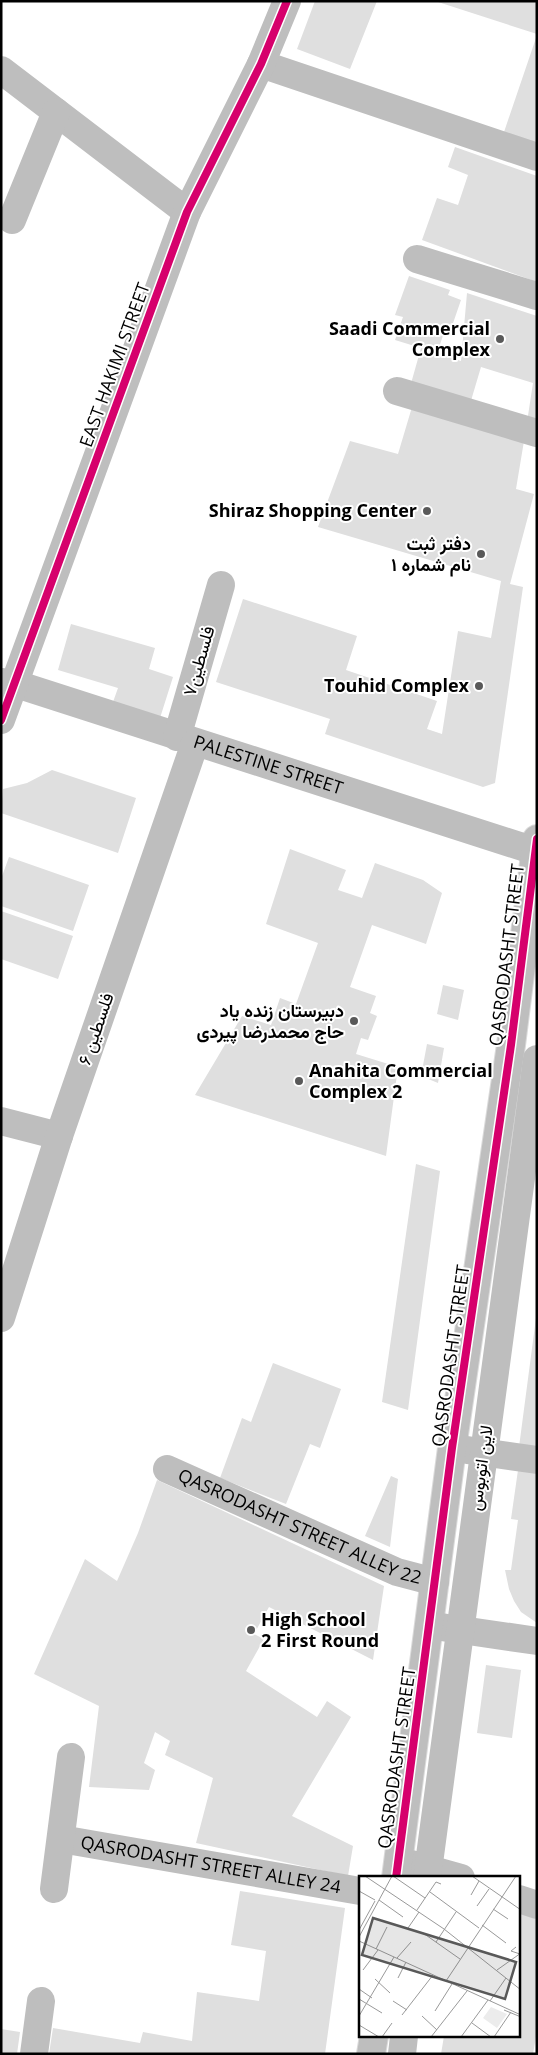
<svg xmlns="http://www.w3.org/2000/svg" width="538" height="2055" font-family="'Open Sans',Vazirmatn,sans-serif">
  <rect width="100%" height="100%" fill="#fff"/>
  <path fill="#dfdfdf" d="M315 1H377L350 69 297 49Z
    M438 1H537V34L438 2Z
    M537 35V143L504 132Z
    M455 147 537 176V282L422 240 437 198 458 205 468 175 448 167Z
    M409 276 450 290 448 295 461 300 451 329 446 327 437 353 461 361 467 293 537 316V425L527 422 533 383 481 367 470 404 410 387 421 348 395 340 403 317 395 315Z
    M412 407 524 441 516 489 534 494 510 584 523 587 495 783 483 787 325 734 330 719 216 682 243 599 357 636 346 670 437 701 427 729 442 734 458 631 491 638 501 581 318 527 350 441 398 454Z
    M71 624 155 648 149 669 173 677 160 718 113 702 118 688 58 670Z
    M52 770 136 798 118 853 1 813 3 789 27 783Z
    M290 849 346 870 338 890 362 898 375 863 423 880 442 893 426 944 372 925 350 987 376 996 370 1013 377 1016 368 1040 361 1038 356 1054 398 1067 386 1156 195 1095 242 1016 271 1025 280 998 296 1004 318 943 266 924Z
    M9 857 89 885 73 931 1 906V879Z
    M1 911 73 936 58 979 1 959Z
    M443 985 464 990 458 1020 437 1014Z
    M427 1044 444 1048 438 1083 421 1076Z
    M416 1164 440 1171 408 1410 382 1402Z
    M536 1318H537V1450L519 1447Z
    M273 1363 341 1389 320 1448 310 1444 286 1504 220 1478 242 1418 251 1422Z
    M518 1470 537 1472V1623L521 1612 514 1601 509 1589 505 1570H511L518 1520 511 1519Z
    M391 1476 398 1479 390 1547 365 1536Z
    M157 1480 384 1586 373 1660 269 1607 254 1634 264 1639 246 1671 317 1717 327 1701 351 1717 292 1816 353 1846 348 1876 196 1843 213 1778 165 1755 170 1741 155 1732 144 1763 155 1770 149 1790 89 1787 99 1706 34 1674 85 1559 117 1581 138 1533Z
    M486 1665 521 1670 512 1738 477 1733Z
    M240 1891 345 1908 325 2054H49L53 2028 140 2043 143 2032 192 2041 197 1992 259 2001 266 1951 231 1945Z
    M519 1913 537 1919V2031L533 2054H441L444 2036H519Z
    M1 2029 20 2032 17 2054H1Z"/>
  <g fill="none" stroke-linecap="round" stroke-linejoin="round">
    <g stroke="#dbdbdb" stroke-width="30">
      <path id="major" d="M396 1878 452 1448 511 1045 537 839
        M371 2054 374 2036"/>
    </g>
    <g stroke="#bebebe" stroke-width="28">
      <path d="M261 64 537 157"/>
      <path d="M1 70 187 212"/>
      <path d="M12 220 56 112"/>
      <path d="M417 259 537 296"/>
      <path d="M397 391 537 433"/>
      <path id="s1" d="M1 682 16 684 535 851"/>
      <path d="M1 720 187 212 261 64 287 1"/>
      <path d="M177 737 221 585"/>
      <path d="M1 1121 59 1136"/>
      <path d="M1 1318 59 1136 195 743"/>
      <path d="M467 1450 537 1460"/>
      <path id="s2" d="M167 1469 397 1572 435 1582"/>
      <path d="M441 1627 537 1641"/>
      <path id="s3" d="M61 1839 360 1891"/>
      <path d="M411 1864 461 1878"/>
      <path d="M427 1878 537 1059"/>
      <path d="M54 1889 71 1757"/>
      <path d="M519 1899 537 1905"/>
      <path d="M34 2054 41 2001"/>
      <path d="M402 2054 404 2036"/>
    </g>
    <use href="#major" stroke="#bebebe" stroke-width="28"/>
    <g stroke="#fff" stroke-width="11">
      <path id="cycleway" d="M1 720 187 212 261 64 287 1
        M396 1878 452 1448 511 1045 537 839"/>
    </g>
    <use href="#cycleway" stroke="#d6006c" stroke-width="8"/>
  </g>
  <g fill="#595959" stroke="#fff" stroke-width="2">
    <circle cx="500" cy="339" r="5"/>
    <circle cx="427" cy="511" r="5"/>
    <circle cx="481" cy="554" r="5"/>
    <circle cx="479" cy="686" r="5"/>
    <circle cx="354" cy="1021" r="5"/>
    <circle cx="299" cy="1081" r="5"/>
    <circle cx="251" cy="1630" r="5"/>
  </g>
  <g text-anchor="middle" stroke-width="4" stroke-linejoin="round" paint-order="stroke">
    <g font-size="18" font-weight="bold" fill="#000" stroke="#fff" text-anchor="end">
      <text x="490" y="335">Saadi Commercial<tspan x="490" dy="21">Complex</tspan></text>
      <text x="417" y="517">Shiraz Shopping Center</text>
      <text x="471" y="550">دفتر ثبت<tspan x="471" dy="21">نام شماره ١</tspan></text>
      <text x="469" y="692">Touhid Complex</text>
      <text x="344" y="1017">دبیرستان زنده یاد<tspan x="344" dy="21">حاج محمدرضا پیردی</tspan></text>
      <text x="309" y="1077" text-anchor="start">Anahita Commercial<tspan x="309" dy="21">Complex 2</tspan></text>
      <text x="261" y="1626" text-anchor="start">High School<tspan x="261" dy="21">2 First Round</tspan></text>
    </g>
    <g font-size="18" fill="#000" stroke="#fff">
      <text transform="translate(115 365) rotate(-70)" y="6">EAST HAKIMI STREET</text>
      <text transform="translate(199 661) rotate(-74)" y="6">۷فلسطین</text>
      <text dy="6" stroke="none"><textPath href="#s1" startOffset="280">PALESTINE STREET</textPath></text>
      <text transform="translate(507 955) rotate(-83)" y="6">QASRODASHT STREET</text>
      <text transform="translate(96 1029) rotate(-71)" y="6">فلسطین ۶</text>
      <text transform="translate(451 1356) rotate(-82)" y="6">QASRODASHT STREET</text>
      <text transform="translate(481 1468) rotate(-82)" y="6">لاین اتوبوس</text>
      <text dy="6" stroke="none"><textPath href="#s2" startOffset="145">QASRODASHT STREET ALLEY 22</textPath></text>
      <text transform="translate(397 1758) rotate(-82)" y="6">QASRODASHT STREET</text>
      <text dy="6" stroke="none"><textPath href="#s3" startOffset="152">QASRODASHT STREET ALLEY 24</textPath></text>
    </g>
  </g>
  <g transform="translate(359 1876)">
    <rect width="161" height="161" fill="#fff"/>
    <path d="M132 131 148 138 138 152 124 142Z" fill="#ececec"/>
    <path fill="none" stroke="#999" stroke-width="1" d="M6 0 85 53 162 114M34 0 66 22M113 0 162 34M0 15 16 24M71 16 120 52M112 19 120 5M20 24 44 41M118 30 130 13M134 33 149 43M58 34 77 6 82 8M123 49 147 67M49 52 60 36M0 54 16 25M64 57 101 83M0 61 33 0M0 65 162 139M77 66 97 36M157 71 152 75 161 78M17 73 28 51M38 82 52 66M4 94 19 74M138 94 162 77M39 102 47 86M16 103 31 117M87 105 157 0M0 113 13 122M0 123 23 137M34 125 48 134M131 125 147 102M145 134 162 141M76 135 93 108M43 139 74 99M0 140 35 81M63 140 78 154M113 147 132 161M0 149 20 161M23 161 33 147M72 161 108 115M102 161 129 124M135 161 152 136"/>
    <path fill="#595959" fill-opacity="0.15" stroke="#595959" stroke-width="2.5" d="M14 42 157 86 146 123 3 79Z"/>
    <rect width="161" height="161" fill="none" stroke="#000" stroke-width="2.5"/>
  </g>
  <rect width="538" height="2055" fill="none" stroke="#000000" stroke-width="5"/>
</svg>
